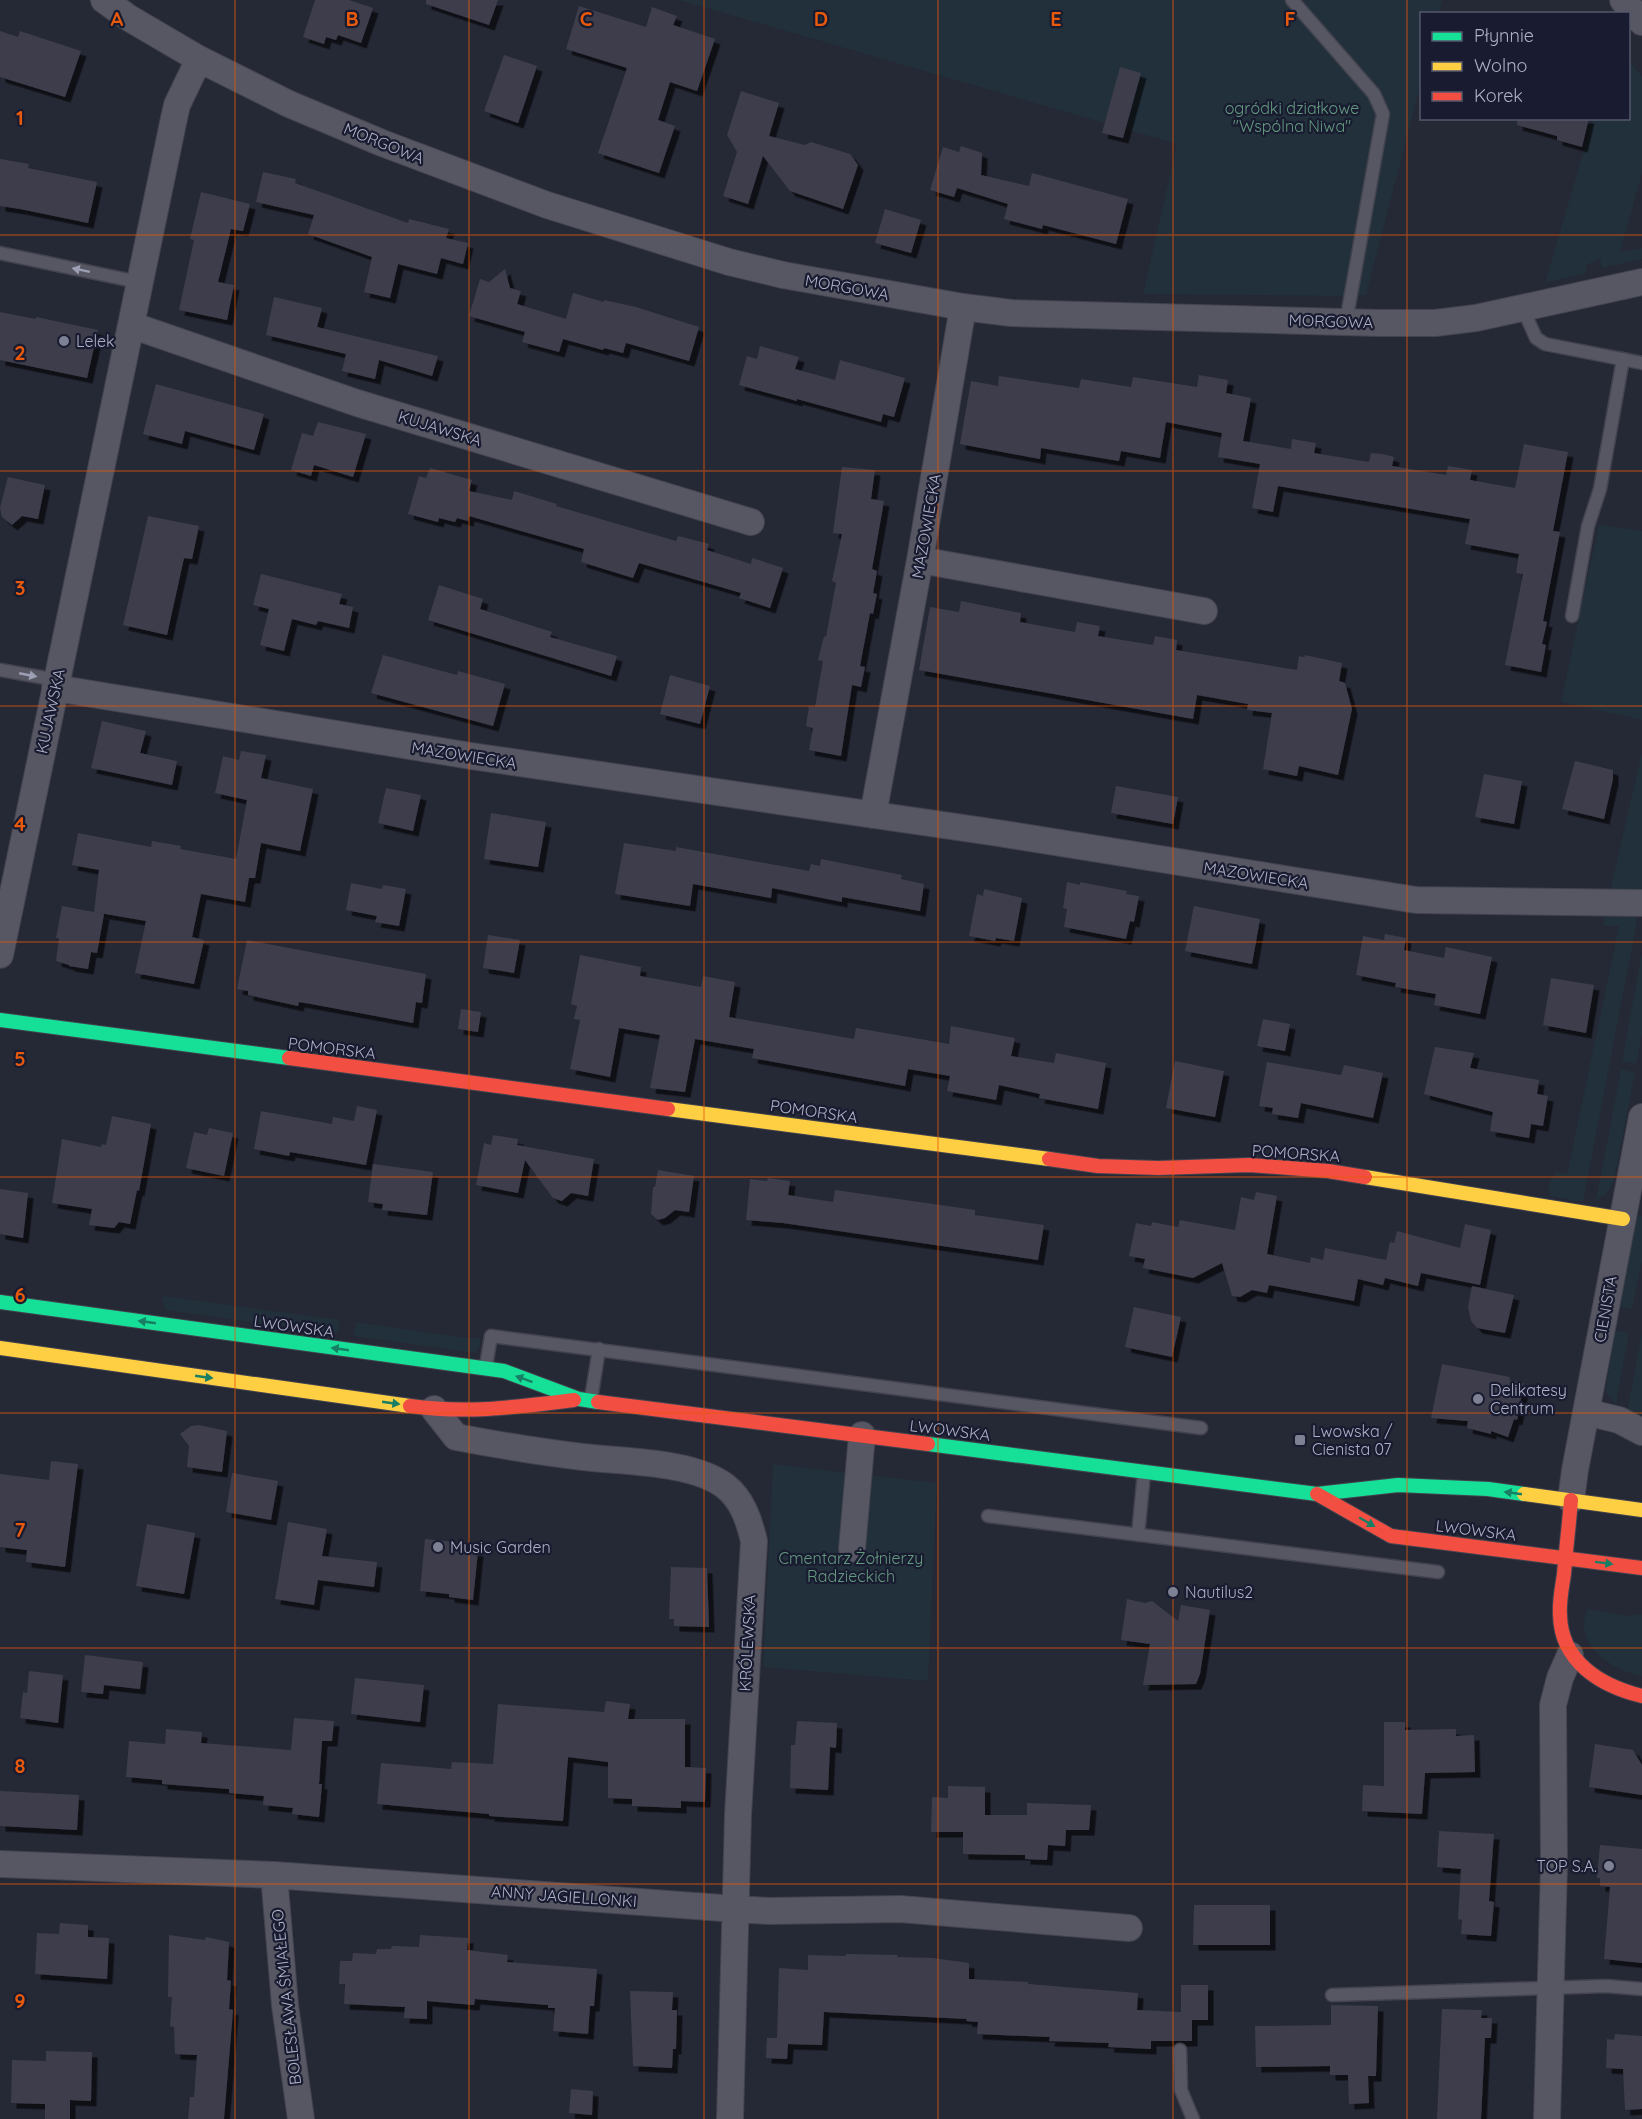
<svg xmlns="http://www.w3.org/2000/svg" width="1642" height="2119" font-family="Quicksand,sans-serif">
  <defs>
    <filter id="shadow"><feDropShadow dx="5.5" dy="5.5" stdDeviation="0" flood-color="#0009"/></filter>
  </defs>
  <rect width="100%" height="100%" fill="#252835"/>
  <path fill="#22303b" d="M679 0H1443L1439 13 1422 14 1421 83 1366 295 1350 296 1143 294 1177 144Z
    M1629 61 1642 76V173L1620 252 1642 248V259L1602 268 1600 259 1586 265V273L1545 283 1593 119 1628 118Z
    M1599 524 1642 531V720L1561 702Z
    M1642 752V891H1610Z
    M1605 915 1638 917 1583 1202 1551 1196 1548 1190 1551 1177H1554L1555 1172 1567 1174 1619 926H1603Z
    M1642 952V1035L1636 1064 1622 1061Z
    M1621 1069 1635 1073 1614 1181 1605 1195 1596 1200Z
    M1637 1215 1642 1216V1262L1632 1309 1620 1306Z
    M164 1296 339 1320 340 1330 337 1331V1334L166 1310 162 1301Z
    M356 1322 465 1338H480V1345L476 1353 353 1336Z
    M1614 1330 1629 1333 1616 1404 1607 1394 1606 1389Z
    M1642 1332V1422L1627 1412Z
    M773 1464 937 1483 928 1681 763 1667Z
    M1587 1609 1628 1616 1642 1614V1676C1618 1671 1587 1655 1584 1628 1583 1622 1586 1614 1587 1609Z"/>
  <path fill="#3d3e4b" filter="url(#shadow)" d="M315 0H349L373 8 361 43 338 35 336 40 326 37 324 44 303 37Z
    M426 0H498L489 25 426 4Z
    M579 6 646 27 652 7 677 16 673 25 715 39 697 91 670 82 658 120 675 126 659 173 598 153 627 68 566 49Z
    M0 31 18 37 20 31 81 51 65 97 0 77Z
    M504 55 537 66 518 123 484 111Z
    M1120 67 1141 73 1123 138 1102 133Z
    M741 91 779 103 769 136 805 145 811 142 850 154 858 165 843 209 790 191 763 156 748 204 723 196 737 152 727 135Z
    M1518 118H1589L1582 147 1557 140V136L1517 125Z
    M961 146 982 153 981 175 1029 186 1032 173 1128 199 1116 244 1043 225 1042 229 1004 219 1008 204 957 188 954 197 930 190 943 147 959 152Z
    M0 159 29 164 28 168 97 182 88 223 20 209 0 206Z
    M263 172 296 179 295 183 408 223 409 219 449 229 446 238 468 243 463 264 441 258 437 274 398 264 390 298 364 292 372 257 308 234 314 215 256 202Z
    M201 192 250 204 243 231 231 229 218 282 234 285 227 320 179 310 194 240 190 239Z
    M885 209 921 220 911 253 875 243Z
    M505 269 510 288 521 291 517 304 566 319 573 293 604 302V300L636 307 699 327 689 361 626 343 623 353 604 348 603 350 563 339 559 352 522 342 525 332 469 316 480 279 489 282Z
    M274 297 322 308 317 327 438 356 432 376 379 360 375 379 342 371 346 354 266 335Z
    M0 312 36 319V317L98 330 87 378 0 360Z
    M760 346 799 357 795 369 835 380 840 360 905 378 894 417 883 414 881 422 797 399V401L739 385 747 356 757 359Z
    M1199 375 1228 380 1226 393 1251 398 1243 441 1291 449 1292 439 1316 443 1314 453 1369 462 1371 453 1383 454 1394 457 1392 466 1446 475 1448 466 1472 470 1470 480 1515 488 1524 444 1568 452 1553 531 1560 532 1543 621 1547 622 1542 644 1546 645 1541 672 1505 665 1523 574 1516 573 1519 554 1465 544 1470 519 1278 486 1273 512 1252 508 1260 464 1218 457 1222 433 1166 422 1160 458 1121 451 1119 461 1041 448 1040 459 960 444 971 381 998 386 999 376 1079 388 1081 379 1131 387 1133 377 1197 387Z
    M156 384 264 414 254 450 185 431 182 444 143 434Z
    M318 422 366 434 353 477 314 465 311 476 291 470 302 433 313 436Z
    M842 467 875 470 871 499 884 501 872 569 877 571 873 593 877 594 873 614 870 613 860 666 865 667 861 687 852 685 841 756 809 750 813 728 806 726 809 706 815 707 823 661 818 660 824 636 826 637 836 583 832 581 842 534 833 533Z
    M430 468 472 480 469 491 512 500 514 491 557 504 556 506 676 541 678 536 709 544 707 550 751 564 752 558 783 568 770 608 739 598 741 593 639 563 633 578 581 562 584 549 469 516 468 521 457 518 455 522 439 518 438 522 408 514 419 476 426 478Z
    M8 477 45 485 38 519 22 516 12 525 2 517 0 508Z
    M148 516 199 526 192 559 184 558 167 635 123 625Z
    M261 574 342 594 339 604 353 607 349 628 318 621 316 625 292 619 284 651 260 645 269 609 253 605Z
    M439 585 483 599 480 609 552 632 550 637 617 656 611 676 428 620Z
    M961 601 1021 613 1020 622 1075 632 1077 622 1100 626 1098 636 1153 645 1155 636 1167 638 1177 640 1176 650 1297 670 1299 656 1304 657 1305 655 1342 663 1339 681 1345 683 1352 709 1338 775 1299 766 1297 776 1263 769 1272 713 1247 710 1248 704 1197 695 1193 719 919 670 930 607 959 612Z
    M383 655 457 675 458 671 505 684 493 726 371 693Z
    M670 675 710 686 700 724 660 714Z
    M102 721 146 731 140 753 177 761 172 785 91 768Z
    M241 751 266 755 261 778 313 789 300 851 261 843 255 878H249L245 902 201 894 192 937 204 940 194 984 135 973 146 921 94 912 99 870 72 865 78 833 151 847 152 841 181 846 180 849 236 859 247 800 215 793 223 756 239 760Z
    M1575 761 1613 770V779L1604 819 1562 809Z
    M1484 774 1522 781 1514 824 1475 817Z
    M1116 786 1178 797 1173 824 1111 813Z
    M386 788 421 795 413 831 378 823Z
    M491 813 546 822 538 867 484 859Z
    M624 843 676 851V847L809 871 811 864 820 866 821 859 902 875 901 879 924 884 920 911 842 897V902L772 888 771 898 693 884 690 906 615 894Z
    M1067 882 1080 885V882L1127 891 1126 894 1139 896 1134 922 1130 921 1126 939 1064 927 1067 909 1063 908Z
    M351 883 382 889 383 885 406 889 399 926 375 922 377 916 346 910Z
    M984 889 1022 898 1014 941 996 938 995 941 969 936 977 894 983 896Z
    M62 906 104 914 97 953 91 952 88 969 69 966V965L56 961 59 938H56Z
    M1194 906 1260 919 1252 964 1185 951Z
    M1385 934 1406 938 1404 950 1444 958 1446 947 1492 957 1480 1014 1434 1005 1436 994 1395 987 1396 983 1356 975 1363 936 1384 940Z
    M488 935 520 940 514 973 483 968Z
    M247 940 426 974 422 1003 416 1002 413 1023 311 1004 299 1002 298 1006 248 995V991L237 989Z
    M580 955 641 967 640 976 701 987 703 976 735 982 729 1017 854 1039 856 1028 949 1044 951 1026 1015 1038 1011 1056 1054 1063 1056 1053 1106 1063 1098 1109 1039 1098 1040 1094 999 1085 996 1100 947 1091 950 1076 908 1069 905 1086 752 1058 754 1049 695 1039 685 1092 650 1088 660 1035 619 1028 610 1077 570 1069 580 1020 574 1019 577 1006 571 1004Z
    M1551 978 1594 985 1586 1033 1543 1025Z
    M461 1009 481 1012 478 1032 458 1029Z
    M1263 1019 1290 1024 1285 1051 1257 1046Z
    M1435 1047 1474 1053 1470 1068 1539 1080 1537 1094 1548 1096 1543 1126 1531 1124 1529 1138 1490 1131 1493 1112 1424 1094Z
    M1175 1061 1224 1071 1215 1117 1166 1108Z
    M1267 1062 1341 1075 1344 1065 1383 1073 1373 1118 1301 1103 1298 1118 1272 1114 1273 1108 1259 1106Z
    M357 1106 377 1110 366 1165 290 1152 289 1156 254 1149 261 1111 332 1124 333 1117 354 1121Z
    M112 1116 151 1124 139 1191 137 1190 130 1224 119 1222 114 1228 89 1225 92 1209 52 1203 62 1139 101 1147 102 1144 106 1145Z
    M209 1128 233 1133 224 1176 186 1168 194 1132 207 1135Z
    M493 1135 518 1139 517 1145 594 1159 588 1196 571 1193 562 1201 553 1198 525 1160 518 1193 476 1185 484 1143 491 1145Z
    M373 1164 433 1172 427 1215 382 1210 383 1204 368 1202Z
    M658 1170 694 1176 689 1212 675 1210 665 1218 658 1220 651 1214 653 1187H655Z
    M768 1178 790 1181 788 1195 833 1202 835 1190 975 1210V1215L1044 1225 1038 1260 783 1223 746 1220 750 1179 767 1181Z
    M0 1189 28 1193 23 1238 0 1234Z
    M1256 1192 1277 1196 1267 1254 1310 1263 1311 1257 1323 1260 1325 1248 1386 1260 1390 1242 1394 1243 1397 1231 1460 1248 1465 1224 1491 1230 1480 1285 1421 1273 1418 1286 1385 1278 1383 1285 1358 1279 1354 1301 1269 1285 1267 1293 1252 1290 1240 1297 1232 1296 1222 1263 1193 1278 1143 1268 1145 1259 1129 1256 1136 1223 1151 1226 1152 1222 1178 1227 1180 1220 1235 1230 1241 1197 1254 1200Z
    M1472 1286 1514 1295 1505 1333 1477 1328 1471 1321 1468 1307Z
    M1134 1307 1181 1317 1172 1357 1125 1347Z
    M1442 1364 1510 1377 1509 1380 1524 1383 1517 1420 1514 1419 1508 1437 1491 1431V1434L1467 1428 1468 1421 1431 1418Z
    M199 1425 227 1431 222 1472 187 1467 189 1446 180 1434 191 1426Z
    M51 1461 78 1464 65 1567 26 1562 27 1550 0 1547V1474L49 1480Z
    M232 1473 278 1481 271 1520 226 1512Z
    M288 1522 327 1529 322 1556 377 1562 374 1587 318 1580 314 1605 275 1599Z
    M147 1524 195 1533 184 1594 136 1586Z
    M425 1539 454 1542V1549L478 1551 473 1600 449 1597V1594L420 1591Z
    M671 1567 707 1568 709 1627 674 1626V1619H669Z
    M1127 1599 1145 1603 1152 1601 1178 1621 1181 1605 1210 1610 1200 1674 1196 1684 1143 1685 1150 1644 1121 1640Z
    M85 1655 143 1662 140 1689 104 1685 103 1694 81 1692Z
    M29 1671 63 1675 58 1723 20 1718 23 1692 27 1693Z
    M355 1678 424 1685 420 1722 351 1714Z
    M606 1701 630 1704 628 1719H685V1767L706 1768 705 1802 681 1801V1808L632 1806V1799L608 1798V1762L568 1757 563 1821 489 1816V1814L377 1804 381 1763 451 1769 452 1762 493 1764 498 1704 604 1712Z
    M294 1718 334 1721 332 1741H322L319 1784H322L319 1817 292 1814 293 1808 263 1805 264 1796 229 1793V1789L162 1784V1780L126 1777 129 1741 165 1744 166 1729 202 1732 201 1743 291 1750Z
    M797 1721 837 1723 836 1748 830 1747 828 1790 790 1788 791 1745H795Z
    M1384 1722H1405V1730L1456 1729V1736L1474 1735 1475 1772 1425 1773 1422 1814 1362 1811 1363 1785 1384 1786Z
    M1595 1744 1633 1750 1642 1765V1795L1589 1787Z
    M948 1786 985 1787V1815H1027V1803L1091 1805 1089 1830H1066L1065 1846 1048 1845 1047 1860 1025 1859V1855L963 1854V1832H931L932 1797 948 1798Z
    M0 1791 79 1795 77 1830 0 1826Z
    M1439 1831 1494 1834 1489 1901 1494 1902 1491 1936 1461 1934 1462 1920 1458 1919 1461 1869 1437 1867Z
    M1600 1845 1642 1849V1963L1604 1959 1610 1887 1600 1886V1878H1597Z
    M1194 1905H1270V1945H1193Z
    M60 1923 88 1925V1937L109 1938 107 1979 35 1974 37 1933 59 1934Z
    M169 1935 205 1940 206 1937 229 1942 227 1980 231 1981 229 2009 233 2010 224 2119H188L190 2097H194L197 2055 175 2054 174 2027 170 2026 172 1997H168Z
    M420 1935 468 1938 467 1950 508 1955 507 1962 597 1969 594 2006H590L588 2034 553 2031 555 2008H548V2005L475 1999 474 2005 427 2001V2019L404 2018 405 2007 344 2004 345 1984H339L340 1961H352L353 1953 376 1954 377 1949H391L392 1946 419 1947Z
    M846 1954 898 1955 897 1957 933 1958 969 1963V1979L1028 1982V1984L1138 1993 1137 2010 1181 2012V1985H1208V2020H1192V2041H1151V2049L1108 2047 1109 2043 1049 2041 1050 2037 977 2034 978 2022 966 2021 967 2019 824 2012 822 2045 788 2044 787 2059 766 2058 767 2038H777L779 1968 808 1970V1955L846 1956Z
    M630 1991 673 1992 672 2010H677L676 2049H673L672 2068 633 2066Z
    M1331 2005 1378 2006 1376 2076H1368L1369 2103 1349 2104 1348 2075H1330V2066L1256 2067 1255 2026 1331 2025Z
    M1442 2009 1482 2010 1481 2018H1492L1491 2038H1485L1481 2119H1437Z
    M1615 2034 1642 2036V2109L1625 2110 1623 2069 1606 2068 1607 2039 1614 2040Z
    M46 2051 92 2052 91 2101 70 2100V2119H45V2104L11 2103 12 2060 46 2061Z
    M571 2089 593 2091 592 2115 569 2113Z"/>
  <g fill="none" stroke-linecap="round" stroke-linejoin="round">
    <g stroke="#42434e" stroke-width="15">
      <path id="lane" d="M1292 0 1374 94 1383 114 1346 322
        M0 253 138 282
        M1523 309 1536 338 1545 344 1642 363
        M1572 616 1588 526 1600 489 1623 359
        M0 670 57 680
        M486 1366 491 1336 1201 1428
        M591 1399 599 1349
        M988 1516 1438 1572
        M1138 1535 1144 1473
        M1332 1995 1606 1986 1642 1989
        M1180 2050 1181 2090 1193 2119"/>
    </g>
    <g stroke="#42434e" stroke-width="28">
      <path id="street" d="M104 0 129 18 199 59 289 104 382 143 547 205 729 262 783 275 963 307 1011 313 1379 323H1435L1476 318 1642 282
        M1623 0 1642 22
        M131 325 357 403 751 522
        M920 560 1204 611
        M55 688 471 756 998 833 1416 900 1642 903
        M873 815 920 560 963 307
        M0 955 173 123 177 105 199 59
        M434 1409 456 1437C498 1445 541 1452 583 1457 624 1462 692 1461 725 1486 742 1499 749 1520 754 1541L738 1815 730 2119
        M1586 1412 1619 1420 1642 1432
        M1571 1500 1575 1470 1642 1117
        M852 1549 862 1435
        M0 1864 274 1875 736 1909 769 1911 900 1909 1129 1928
        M274 1875 285 2005 301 2119
        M1547 2119 1554 1866 1553 1705 1560 1678 1570 1655"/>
    </g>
    <g stroke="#42434e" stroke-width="16">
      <path id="fast" d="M0 1020 289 1058
        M0 1302 504 1371 579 1399 598 1402
        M928 1444 1317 1494 1398 1485 1488 1489 1524 1494"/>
    </g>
    <g stroke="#42434e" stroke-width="16">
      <path id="slow" d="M668 1109 1049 1159
        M1365 1177 1623 1219
        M0 1348 410 1406
        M1524 1494 1642 1510"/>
    </g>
    <g stroke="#42434e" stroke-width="16">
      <path id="jam" d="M289 1058 668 1109
        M1049 1159 1098 1166 1158 1168 1249 1165 1328 1171 1365 1177
        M598 1402 928 1444
        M410 1406C468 1414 517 1407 574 1400
        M1317 1494 1391 1536 1642 1568
        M1571 1500C1569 1525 1566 1549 1564 1574 1562 1588 1559 1601 1560 1615 1561 1662 1601 1686 1642 1696"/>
    </g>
    <use href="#lane" stroke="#565762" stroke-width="12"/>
    <use href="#street" stroke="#565762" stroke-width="26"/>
    <use href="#fast" stroke="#16e098" stroke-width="14"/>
    <use href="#slow" stroke="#ffcf43" stroke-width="14"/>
    <use href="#jam" stroke="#f24e42" stroke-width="14"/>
  </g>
  <defs><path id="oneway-solid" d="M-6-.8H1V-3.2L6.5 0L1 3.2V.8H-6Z" transform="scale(1.5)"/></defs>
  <g fill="#9c9eb3">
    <use href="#oneway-solid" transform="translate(81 270) rotate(-168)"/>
    <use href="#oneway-solid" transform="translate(28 675) rotate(11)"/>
  </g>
  <g fill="#187e64">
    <use href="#oneway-solid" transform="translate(147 1322) rotate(-172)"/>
    <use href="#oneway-solid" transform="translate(340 1349) rotate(-172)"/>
    <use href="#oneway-solid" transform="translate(204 1377) rotate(8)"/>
    <use href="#oneway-solid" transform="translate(524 1379) rotate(-160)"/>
    <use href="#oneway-solid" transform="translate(391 1403) rotate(8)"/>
    <use href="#oneway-solid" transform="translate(1513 1493) rotate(-172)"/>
    <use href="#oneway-solid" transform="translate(1367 1522) rotate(30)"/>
    <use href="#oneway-solid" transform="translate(1604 1563) rotate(7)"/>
  </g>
  <path fill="none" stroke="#e8590c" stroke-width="1.5" stroke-opacity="0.55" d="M235 0V2119M469 0V2119M704 0V2119M938 0V2119M1173 0V2119M1407 0V2119M0 235H1642M0 471H1642M0 706H1642M0 942H1642M0 1177H1642M0 1413H1642M0 1648H1642M0 1884H1642"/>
  <g fill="#7e8094" stroke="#191c30" stroke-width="2">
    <circle cx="64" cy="341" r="6"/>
    <circle cx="1478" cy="1399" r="6"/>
    <rect x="1294" y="1434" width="12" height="12" rx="3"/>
    <circle cx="438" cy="1547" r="6"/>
    <circle cx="1173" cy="1592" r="6"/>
    <circle cx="1609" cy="1866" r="6"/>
  </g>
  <g text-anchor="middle" stroke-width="4.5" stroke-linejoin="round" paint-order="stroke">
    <g font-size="16" fill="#639a7f" stroke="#191c30">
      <text x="1292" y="114">ogródki działkowe<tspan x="1292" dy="18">"Wspólna Niwa"</tspan></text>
      <text x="851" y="1564">Cmentarz Żołnierzy<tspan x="851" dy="18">Radzieckich</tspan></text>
    </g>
    <g font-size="16" fill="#aeb0c7" stroke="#191c30">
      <text transform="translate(384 143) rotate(22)" y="6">MORGOWA</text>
      <text transform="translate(847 287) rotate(10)" y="6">MORGOWA</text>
      <text transform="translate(1331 321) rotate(2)" y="6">MORGOWA</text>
      <text transform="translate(440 428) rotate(17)" y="6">KUJAWSKA</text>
      <text transform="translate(926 526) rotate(-80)" y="6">MAZOWIECKA</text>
      <text transform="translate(50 711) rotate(-78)" y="6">KUJAWSKA</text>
      <text transform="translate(464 755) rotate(9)" y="6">MAZOWIECKA</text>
      <text transform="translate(1256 875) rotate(9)" y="6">MAZOWIECKA</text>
      <text transform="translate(332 1048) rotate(7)" y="6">POMORSKA</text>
      <text transform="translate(814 1111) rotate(8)" y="6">POMORSKA</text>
      <text transform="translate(1296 1153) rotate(4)" y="6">POMORSKA</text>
      <text transform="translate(1605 1309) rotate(-80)" y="6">CIENISTA</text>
      <text transform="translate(294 1326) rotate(8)" y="6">LWOWSKA</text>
      <text transform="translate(950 1430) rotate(7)" y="6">LWOWSKA</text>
      <text transform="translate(1476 1530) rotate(7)" y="6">LWOWSKA</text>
      <text transform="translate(747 1643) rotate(-87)" y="6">KRÓLEWSKA</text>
      <text transform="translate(564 1896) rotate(4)" y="6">ANNY JAGIELLONKI</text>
      <text transform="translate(286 1997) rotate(-96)" y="6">BOLESŁAWA ŚMIAŁEGO</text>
    </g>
    <g font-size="16" fill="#aeb0c7" stroke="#191c30" text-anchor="start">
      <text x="76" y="347">Lelek</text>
      <text x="1490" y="1396">Delikatesy<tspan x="1490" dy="18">Centrum</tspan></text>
      <text x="1312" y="1437">Lwowska /<tspan x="1312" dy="18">Cienista 07</tspan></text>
      <text x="450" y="1553">Music Garden</text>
      <text x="1185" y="1598">Nautilus2</text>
      <text x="1597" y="1872" text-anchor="end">TOP S.A.</text>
    </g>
  </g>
  <g font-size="20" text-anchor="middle" font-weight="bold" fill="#e8590c" stroke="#191c30" stroke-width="4.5" stroke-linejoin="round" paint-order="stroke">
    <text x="117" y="26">A</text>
    <text x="352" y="26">B</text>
    <text x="586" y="26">C</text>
    <text x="821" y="26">D</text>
    <text x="1056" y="26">E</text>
    <text x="1290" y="26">F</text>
    <text x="20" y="125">1</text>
    <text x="20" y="360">2</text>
    <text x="20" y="595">3</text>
    <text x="20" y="831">4</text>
    <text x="20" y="1066">5</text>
    <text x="20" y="1302">6</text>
    <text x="20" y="1537">7</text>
    <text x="20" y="1773">8</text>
    <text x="20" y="2008">9</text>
  </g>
  <rect x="1420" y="12" width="210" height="108" fill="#191c30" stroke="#55576c" stroke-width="1.5"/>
  <rect x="1432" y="32" width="30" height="9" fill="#16e098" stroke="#55576c" stroke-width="1.5"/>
  <text x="1474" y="42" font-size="18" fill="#aeb0c7">Płynnie</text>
  <rect x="1432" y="62" width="30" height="9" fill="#ffcf43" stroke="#55576c" stroke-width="1.5"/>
  <text x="1474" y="72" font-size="18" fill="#aeb0c7">Wolno</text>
  <rect x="1432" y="92" width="30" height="9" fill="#f24e42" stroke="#55576c" stroke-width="1.5"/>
  <text x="1474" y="102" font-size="18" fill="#aeb0c7">Korek</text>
</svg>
